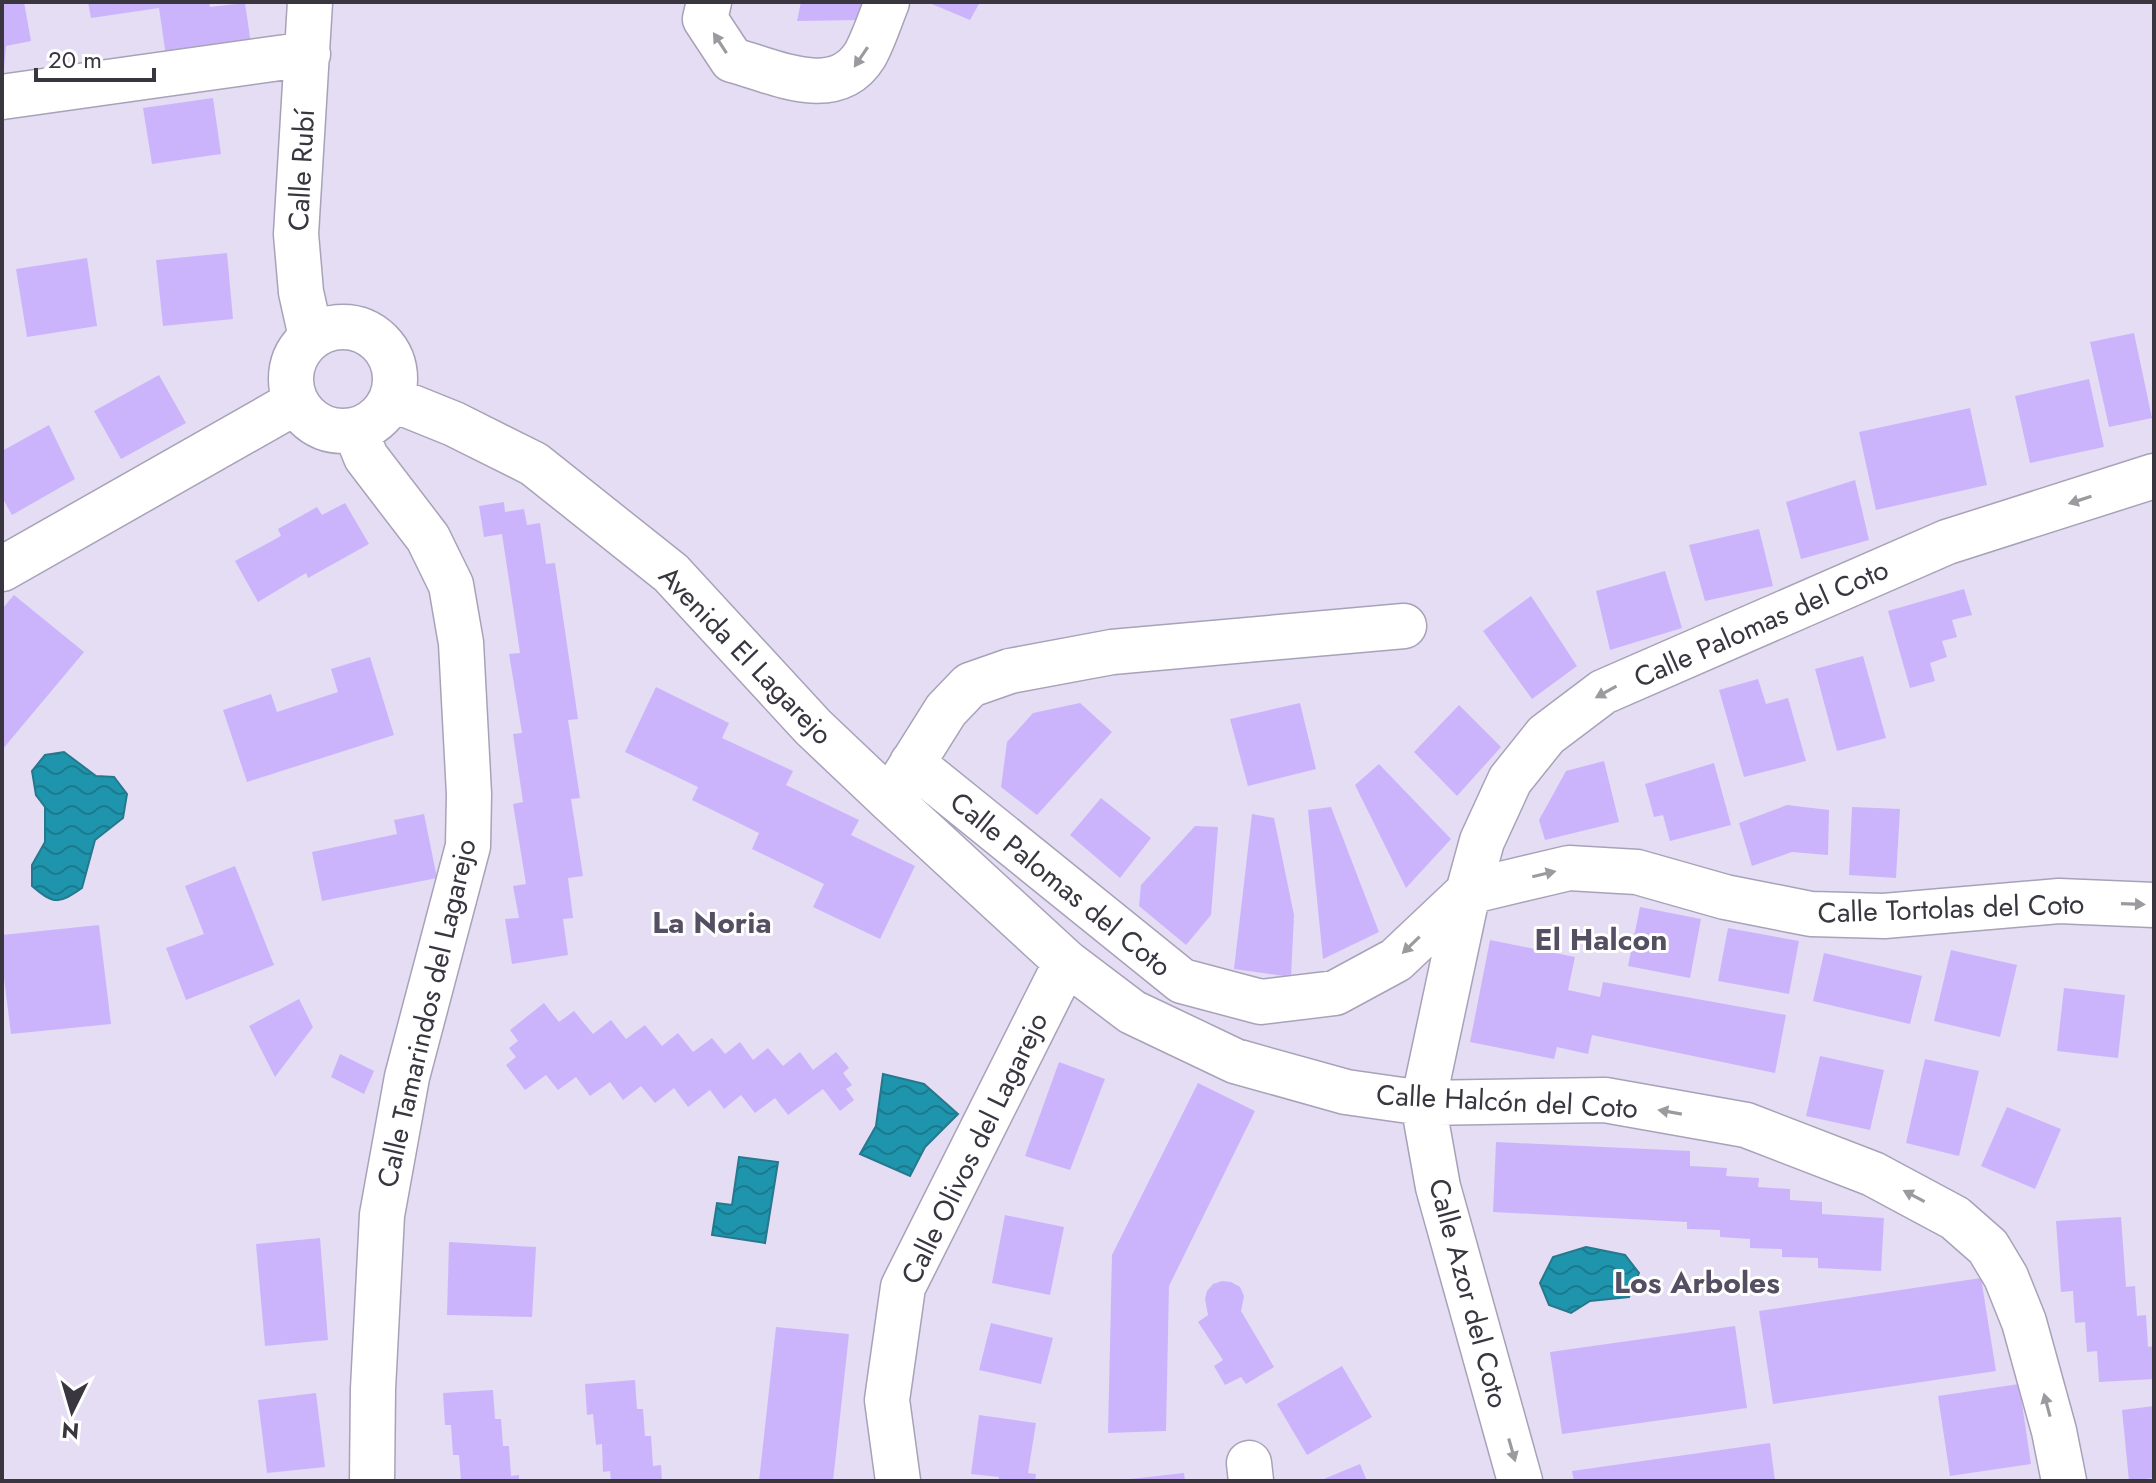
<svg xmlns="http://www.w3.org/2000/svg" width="2156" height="1483" font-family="Jost,sans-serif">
  <defs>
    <pattern id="water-waves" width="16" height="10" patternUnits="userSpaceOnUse" patternTransform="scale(2)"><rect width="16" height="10" fill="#1e94ad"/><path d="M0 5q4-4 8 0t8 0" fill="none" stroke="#1b7a8e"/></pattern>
  </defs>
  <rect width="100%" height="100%" fill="#e4ddf4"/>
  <path fill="url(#water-waves)" stroke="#26788c" stroke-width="2" d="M64 752 96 776 114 777 127 794 123 818 95 840 82 888C59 904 54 905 32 886V865L45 842V807L36 795 32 771 45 755Z
    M883 1074 924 1084 958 1114 925 1147 910 1176 860 1154 876 1126Z
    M739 1157 778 1162 765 1243 712 1235 717 1203 732 1205Z
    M1586 1247 1625 1255 1639 1273 1629 1297 1590 1301 1571 1313 1549 1305 1540 1283 1553 1257Z"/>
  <path fill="#ccb4fc" d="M2 2H24L31 41 6 46 4 68H2Z
    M88 2H209L210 7 245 3 251 44 166 56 159 8 91 18Z
    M801 2H869L862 20 797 21Z
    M927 2H980L970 20Z
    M213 98 221 154 152 164 143 108Z
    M227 253 233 319 163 326 156 260Z
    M87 258 97 326 27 337 16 269Z
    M2134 333 2152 418 2109 427 2090 342Z
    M159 375 186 423 121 459 94 411Z
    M2089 379 2104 447 2030 463 2015 396Z
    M1970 408 1987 485 1876 510 1859 432Z
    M49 425 75 479 12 515 2 497V451Z
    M1855 480 1869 540 1801 559 1786 502Z
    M504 502 505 512 524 509 527 525 540 523 546 564 555 563 578 719 568 720 580 798 571 799 583 876 568 878 573 918 563 919 568 955 512 964 505 919 519 918 513 886 526 884 513 804 523 802 513 734 522 733 509 654 520 653 502 534 484 537 479 506Z
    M345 503 369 544 308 578 306 573 258 602 235 561 281 536 278 529 317 507 322 515Z
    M1759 529 1773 586 1705 601 1689 545Z
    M1665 571 1682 628 1610 650 1596 591Z
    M1964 589 1972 615 1952 620 1957 637 1942 641 1947 657 1930 663 1935 681 1910 688 1888 611Z
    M14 595 84 652 2 750V609Z
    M1531 596 1577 666 1532 699 1483 631Z
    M1863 656 1886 738 1837 751 1815 669Z
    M370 657 394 735 247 782 223 710 271 694 277 712 338 692 331 669Z
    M1758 679 1766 704 1788 698 1806 761 1744 777 1719 690Z
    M656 687 729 723 722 738 793 771 786 785 859 820 851 835 915 866 880 939 813 907 824 884 752 849 759 833 692 800 698 787 625 752Z
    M1080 703 1112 732 1037 815 1001 787 1007 742 1033 713Z
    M1300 703 1316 769 1248 786 1230 719Z
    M1459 705 1501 747 1457 796 1414 752Z
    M1604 761 1619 822 1545 840 1539 820 1566 771Z
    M1714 763 1731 825 1670 841 1663 815 1654 817 1645 784Z
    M1379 764 1451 839 1406 888 1355 785Z
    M1101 798 1151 838 1120 878 1070 835Z
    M1787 805 1829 810 1828 855 1792 852 1752 866 1739 823Z
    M1331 807 1379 932 1323 959 1308 810Z
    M1852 807 1900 809 1896 878 1849 875Z
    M424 814 437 878 322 901 312 852 397 834 394 820Z
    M1252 814 1274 818 1294 915 1291 977 1234 969Z
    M1195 826 1218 827 1211 915 1186 945 1139 906 1141 885Z
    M235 866 274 965 186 1000 166 948 204 934 185 886Z
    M1640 907 1701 919 1690 978 1628 966Z
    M99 925 111 1024 11 1034 2 962V935Z
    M1728 928 1799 941 1789 994 1718 981Z
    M1490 940 1575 957 1568 990 1600 997 1603 982 1786 1015 1775 1073 1592 1035 1588 1054 1557 1047 1554 1059 1470 1042Z
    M1951 950 2017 965 2000 1037 1934 1021Z
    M1824 953 1922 976 1910 1024 1813 1001Z
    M2064 988 2125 995 2118 1058 2057 1051Z
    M299 999 313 1027 275 1077 249 1026Z
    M544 1003 559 1022 574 1011 593 1034 611 1020 626 1039 645 1025 662 1046 678 1033 693 1052 712 1038 725 1054 740 1042 753 1060 768 1048 783 1066 800 1052 813 1070 836 1052 849 1068 843 1073 852 1085 846 1089 854 1100 840 1111 823 1089 788 1115 775 1098 755 1113 741 1095 724 1109 710 1090 688 1107 674 1088 655 1103 641 1086 623 1100 610 1082 590 1096 576 1077 558 1090 546 1075 525 1090 506 1065 516 1057 509 1048 518 1041 510 1030Z
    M340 1054 374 1071 364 1094 331 1077Z
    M1820 1056 1884 1070 1870 1130 1806 1116Z
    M1925 1059 1979 1071 1959 1156 1906 1143Z
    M1059 1062 1105 1079 1070 1170 1025 1156Z
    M1198 1083 1255 1111 1169 1286 1166 1431 1108 1433 1112 1255Z
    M2007 1107 2061 1129 2035 1189 1981 1166Z
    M1496 1142 1690 1151V1166L1727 1168 1726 1176 1759 1178 1758 1187 1790 1189V1200L1822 1202V1214L1884 1218 1881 1271 1818 1268V1258L1782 1257V1249L1750 1248V1239L1720 1237V1230L1687 1229V1222L1493 1212Z
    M1005 1215 1064 1227 1050 1295 992 1283Z
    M2121 1217 2126 1287 2135 1286 2137 1316 2146 1315 2148 1347 2154 1346V1379L2099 1382 2097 1351 2087 1352 2085 1322 2075 1323 2073 1291 2061 1292 2056 1221Z
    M320 1238 328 1340 265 1346 256 1244Z
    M449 1242 536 1247 532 1317 447 1315Z
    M1981 1278 1996 1371 1773 1404 1759 1311Z
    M1222 1281 1231 1282 1240 1287 1244 1296 1241 1311 1274 1367 1246 1384 1241 1377 1225 1385 1214 1366 1223 1360 1198 1322 1208 1315 1205 1299 1207 1291 1213 1284Z
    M991 1323 1053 1338 1041 1384 979 1370Z
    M1735 1326 1747 1408 1562 1434 1550 1352Z
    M776 1327 849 1334 833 1481H759Z
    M1342 1366 1372 1417 1307 1455 1277 1404Z
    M635 1380 637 1409H643L645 1436H651L653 1466 661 1465 662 1481H611L610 1471 603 1472 602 1444 596 1445 593 1414 587 1415 585 1384Z
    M2019 1384 2031 1464 1950 1476 1938 1396Z
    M493 1390 495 1419H501L503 1446H509L511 1476 519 1475V1481H461L459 1455H453L451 1425H445L443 1393Z
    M316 1393 325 1467 267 1473 258 1400Z
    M2154 1406V1478L2129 1481 2122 1410Z
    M979 1415 1036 1423 1028 1473 1036 1474 1035 1481H998L999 1477 971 1474Z
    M1770 1443 1775 1481H1574L1572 1471Z
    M1360 1464 1367 1481H1319Z
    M1184 1473 1185 1481H1131V1479Z"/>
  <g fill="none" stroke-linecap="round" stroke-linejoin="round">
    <g stroke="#a8a2b8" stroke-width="47">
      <path id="minor" d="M310 2 296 234 301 292 311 337
        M709 2 705 19 732 60C774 71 835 103 865 55 874 39 880 19 887 2
        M2 97 308 54
        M291 379a52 52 0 1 1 104 0a52 52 0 1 1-104 0Z
        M392 399 454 424 534 464 671 573 813 727 890 800 1066 962 1132 1012 1235 1061 1346 1092 1423 1103 1605 1100 1746 1125 1873 1174 1955 1218 1988 1247 2006 1277 2024 1322 2054 1431 2064 1481
        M355 430 366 457 428 538 451 585 461 643 469 794 468 846 407 1077 382 1215 373 1389 372 1481
        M2 569 296 402
        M912 763 1182 981 1261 1002 1335 993 1396 960 1468 892
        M897 788 946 710 970 685 1010 671 1112 652 1404 626
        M1468 892 1569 868 1637 872 1725 897 1811 914 1884 916 2059 901 2154 905
        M1249 1463 1251 1481
        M898 1481 887 1400 903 1287 1066 962
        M1520 1481 1438 1187 1423 1103 1468 892 1482 841 1510 780 1546 735 1603 692 1947 542 2154 476"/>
    </g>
    <use href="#minor" stroke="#fff" stroke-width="44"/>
  </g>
  <defs><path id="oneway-solid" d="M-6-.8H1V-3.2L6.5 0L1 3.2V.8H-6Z" transform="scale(2)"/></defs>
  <g fill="#9c9a9f">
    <use href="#oneway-solid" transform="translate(720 43) rotate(-123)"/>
    <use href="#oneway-solid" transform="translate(861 57) rotate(124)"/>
    <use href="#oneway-solid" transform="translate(2080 500) rotate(162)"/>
    <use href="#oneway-solid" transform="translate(1606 692) rotate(151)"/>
    <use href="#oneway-solid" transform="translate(1544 874) rotate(-13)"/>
    <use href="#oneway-solid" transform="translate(2133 904) rotate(2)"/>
    <use href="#oneway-solid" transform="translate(1411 945) rotate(136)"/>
    <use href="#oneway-solid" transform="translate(1670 1112) rotate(-170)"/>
    <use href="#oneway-solid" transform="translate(1914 1196) rotate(-152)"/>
    <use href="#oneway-solid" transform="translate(2047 1405) rotate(-105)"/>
    <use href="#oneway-solid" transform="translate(1512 1450) rotate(74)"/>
  </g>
  <g text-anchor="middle" stroke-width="6" stroke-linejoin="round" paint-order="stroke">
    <g font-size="28" fill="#39363f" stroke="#fff">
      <text transform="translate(301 170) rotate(-87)" y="10">Calle Rubí</text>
      <text transform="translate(1761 623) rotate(-24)" y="10">Calle Palomas del Coto</text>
      <text transform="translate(746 655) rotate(46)" y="10">Avenida El Lagarejo</text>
      <text transform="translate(1061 884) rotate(39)" y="10">Calle Palomas del Coto</text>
      <text transform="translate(1951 908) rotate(-2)" y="10">Calle Tortolas del Coto</text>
      <text transform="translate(426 1013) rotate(-77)" y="10">Calle Tamarindos del Lagarejo</text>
      <text transform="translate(1507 1101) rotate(3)" y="10">Calle Halcón del Coto</text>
      <text transform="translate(974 1148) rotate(-64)" y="10">Calle Olivos del Lagarejo</text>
      <text transform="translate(1469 1293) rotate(75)" y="10">Calle Azor del Coto</text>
    </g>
    <g font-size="30" font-weight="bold" fill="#554f63" stroke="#fff">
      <text x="712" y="933">La Noria</text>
      <text x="1601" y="950">El Halcon</text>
      <text x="1697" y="1293">Los Arboles</text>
    </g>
  </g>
  <rect width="2156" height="1483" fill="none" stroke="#39363f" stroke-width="8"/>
  <g transform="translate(72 1411) rotate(185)" stroke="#ffffff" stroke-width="6" paint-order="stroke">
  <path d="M0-6L14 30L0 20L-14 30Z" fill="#39363f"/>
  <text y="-12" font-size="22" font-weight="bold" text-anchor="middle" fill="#39363f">N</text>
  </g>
  <path d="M36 68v12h118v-12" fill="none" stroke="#39363f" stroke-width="4"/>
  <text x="48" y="68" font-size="24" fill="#39363f" stroke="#ffffff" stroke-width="6" paint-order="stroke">20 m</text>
</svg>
